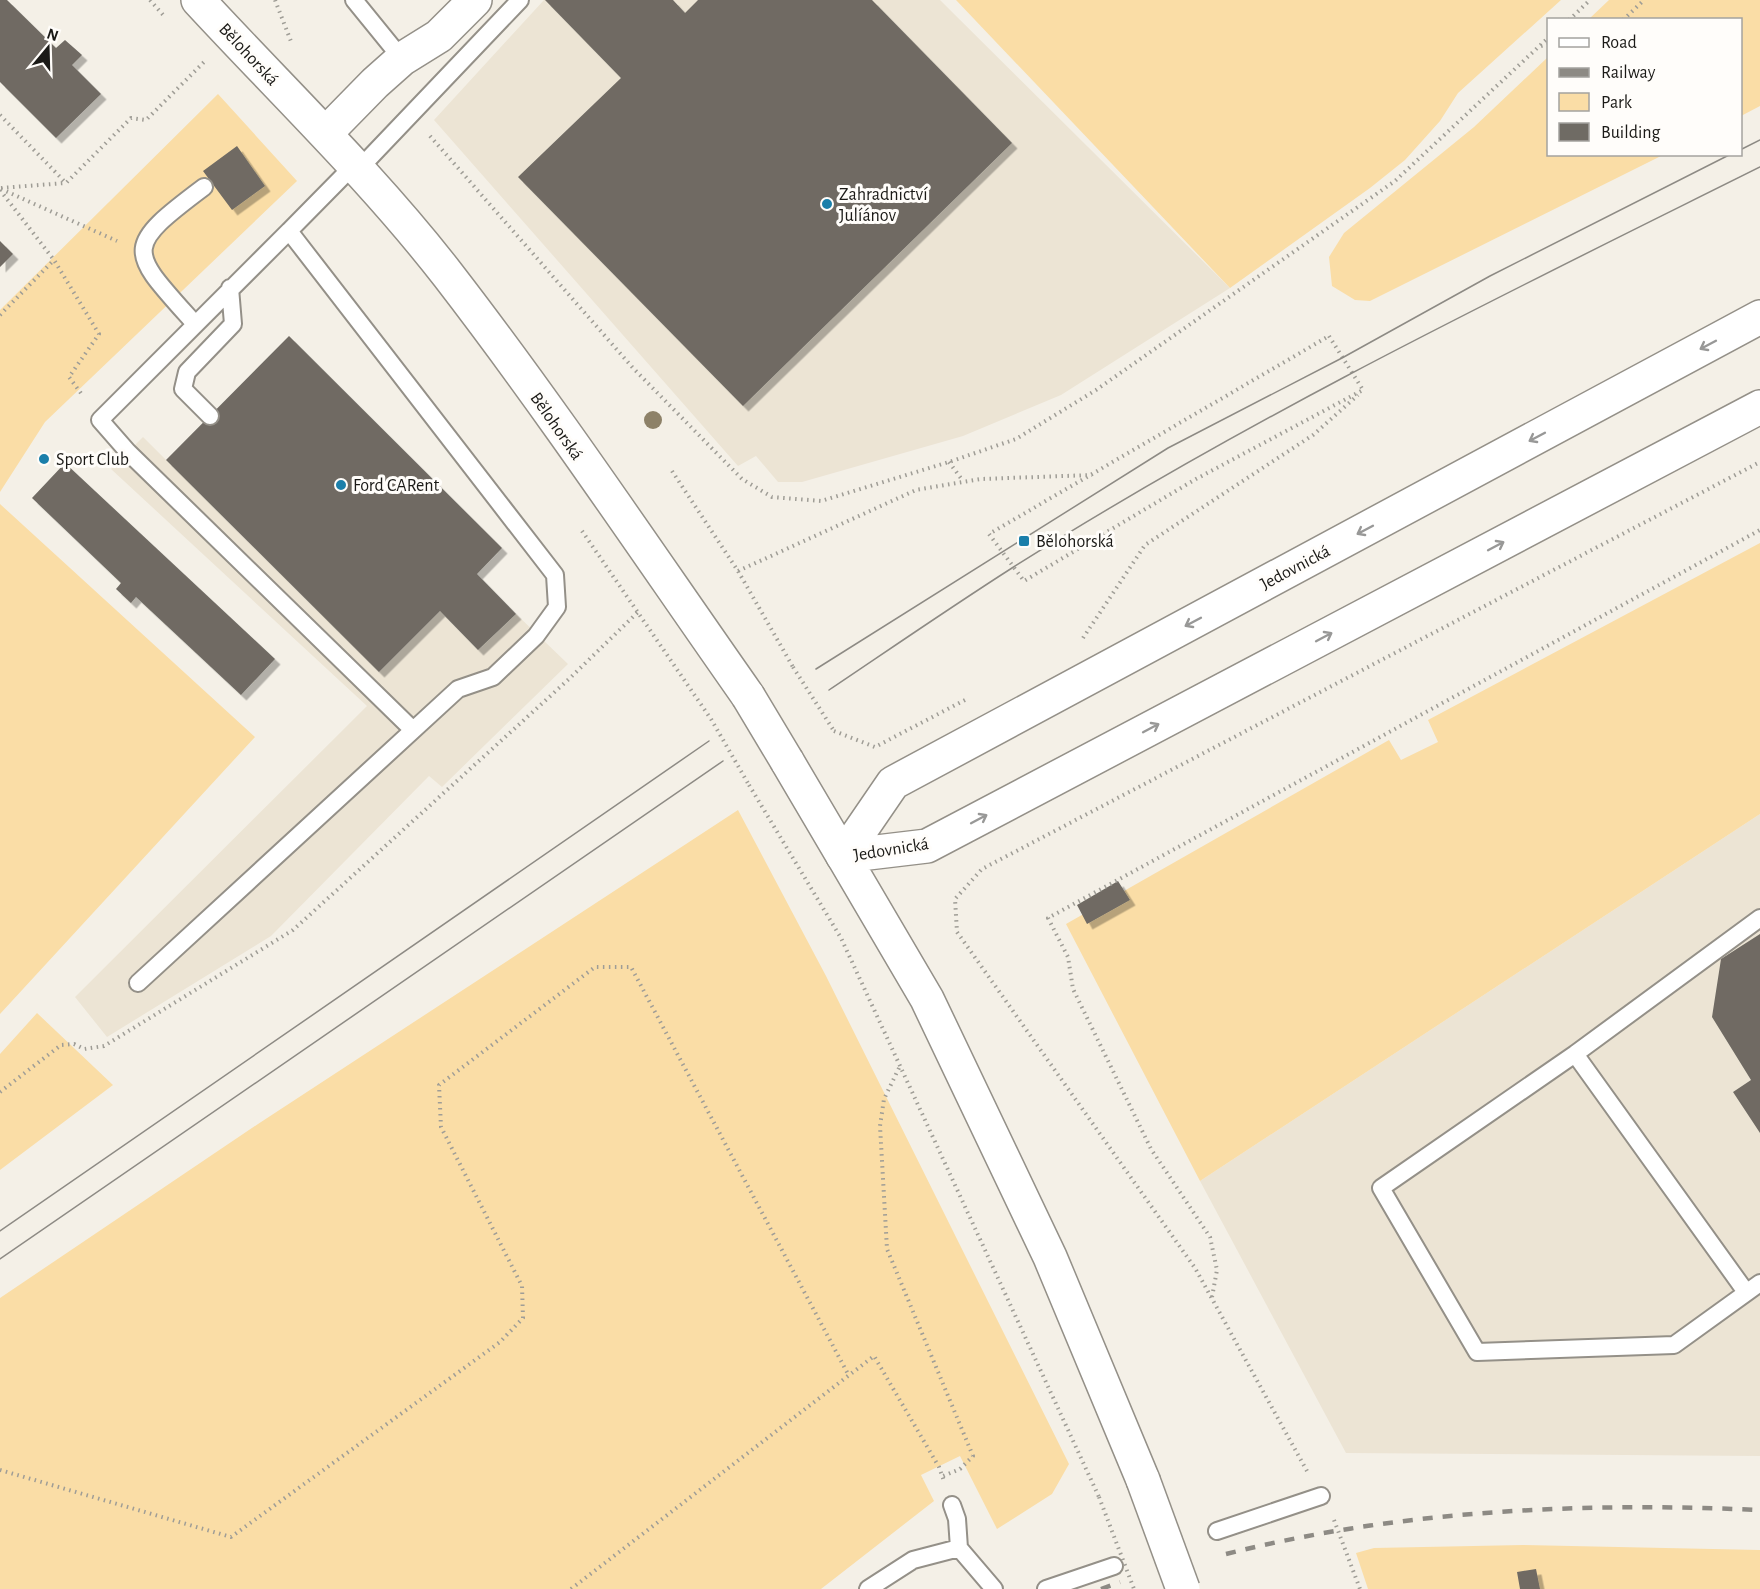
<svg xmlns="http://www.w3.org/2000/svg" width="1760" height="1589" font-family="'Alegreya Sans',sans-serif">
  <defs>
    <filter id="shadow"><feDropShadow dx="5.5" dy="5.5" stdDeviation="0" flood-color="#0004"/></filter>
  </defs>
  <rect width="100%" height="100%" fill="#f4f0e7"/>
  <path fill="#ece4d4" d="M544 0H940L1230 288 1061 395 963 436 802 482H778L756 456 738 466 434 120Z
    M143 437 379 672 440 611 478 650 516 614 568 664 442 787 429 776 271 936 107 1037 75 997 367 706 111 469Z
    M1760 814V1456L1346 1453 1200 1181Z"/>
  <path fill="#fadda6" d="M956 0H1561L1458 93 1440 121 1405 160 1370 188 1230 288Z
    M1609 0H1760V106L1741 116 1740 20 1589 19Z
    M1548 57V154L1663 155 1370 301 1355 300 1332 286 1329 257 1344 233 1474 127Z
    M218 94 297 181 45 422 0 492V310Z
    M0 504 255 737 0 1014Z
    M1760 543V814L1200 1181 1066 924 1389 740 1401 760 1438 742 1428 720Z
    M738 810 826 976 1069 1464 1052 1494 997 1529 960 1456 921 1475 934 1501 821 1589H0V1298L258 1124Z
    M37 1013 113 1085 0 1170V1054Z
    M1523 1545 1760 1550V1589H1368L1356 1553 1374 1548Z"/>
  <path fill="#6f6b64" filter="url(#shadow)" d="M0 0H7L56 48 65 40 82 55 72 65 101 94 56 138 0 82Z
    M545 0H673L685 13 698 0H872L1012 143 743 406 518 177 621 78Z
    M237 146 265 186 232 210 203 171Z
    M0 241 13 254 0 267Z
    M289 336 502 548 477 574 516 614 478 650 440 611 379 672 166 460Z
    M65 463 275 659 241 695 136 597 131 603 116 589 121 583 32 498Z
    M1118 881 1130 900 1087 924 1077 905Z
    M1760 934V1133L1733 1092 1751 1080 1712 1017 1721 959Z
    M1536 1569 1540 1589H1520L1517 1572Z"/>
  <g fill="none" stroke-linecap="round" stroke-linejoin="round">
    <g stroke="#949088" stroke-width="20">
      <path id="lane" d="M354 0 402 59
        M358 170 520 0
        M289 231 100 420 128 452 413 730
        M195 324C129 250 121 249 204 187
        M210 416 183 389 187 372 233 324 230 288
        M1760 918 1575 1054 1381 1188 1477 1352 1674 1345 1760 1283
        M138 983 458 689 493 677 536 636 557 607 555 575 289 231 354 165
        M1575 1054 1746 1292
        M952 1505 957 1519 959 1548 994 1589
        M1217 1531 1321 1496
        M868 1589 913 1560 959 1548
        M1046 1589 1114 1566"/>
    </g>
    <g stroke="#949088" stroke-width="36">
      <path id="street" d="M198 0C282 91 372 177 448 275 553 411 649 555 748 696
        M325 134 375 83 402 59 439 36 475 0
        M787 761 843 856"/>
    </g>
    <g stroke="#949088" stroke-width="36">
      <path id="secondary" d="M843 856 893 783 1760 317
        M843 856 927 846 1760 407
        M843 856 927 999 1050 1257 1143 1480"/>
    </g>
    <path stroke="#9f9d96" stroke-width="4" stroke-dasharray="1.5 4.5" stroke-linecap="butt" d="M150 0 164 16
      M275 0 292 44
      M1569 20 1590 0
      M1623 20 1644 0
      M1541 46 1548 44
      M0 115 66 183 131 118 146 120 204 62
      M430 136 633 368 742 479 772 497 821 501 949 462 1016 439 1096 390 1395 181 1548 38
      M1 188 65 183
      M1 189 117 241
      M0 190 54 260 99 334 69 377 83 396
      M0 315 54 260
      M1329 336 1363 390 1196 479 1024 581 989 534Z
      M949 462 963 481
      M672 471 738 571 793 667
      M582 531 711 719
      M738 571 916 490 981 479 1092 475
      M1083 638 1145 545 1313 435 1358 395
      M834 731 875 747 965 700
      M749 785 841 938 1099 1497
      M899 1068 884 1099 880 1126 887 1249 973 1456 960 1469 943 1476
      M0 1092 61 1045 74 1044 84 1049 104 1046 293 930 569 679 638 612
      M1212 1297 1217 1270 1210 1237 1151 1149 1073 989 1068 957 1048 918 1760 530
      M0 1470 231 1537 500 1342 523 1318 522 1286 441 1127 439 1085 595 967H631L848 1374
      M1307 1471 1195 1268 957 932 955 899 982 869 1760 462
      M1334 1520 1360 1589
      M571 1589 874 1356 939 1467 944 1481"/>
    <use href="#lane" stroke="#fff" stroke-width="16"/>
    <use href="#street" stroke="#fff" stroke-width="33"/>
    <use href="#secondary" stroke="#fff" stroke-width="33"/>
    <path stroke="#8d8a84" stroke-width="1.5" d="M1740 150 1760 140
      M816 669 1168 448 1342 358 1490 276 1731 154
      M829 690C890 649 951 607 1012 568 1250 417 1509 292 1760 167
      M0 1231 709 741
      M0 1259 723 761"/>
    <path stroke="#8d8a84" stroke-width="4.5" stroke-dasharray="10 10" stroke-linecap="butt" d="M1226 1554C1400 1510 1581 1502 1760 1510
      M1101 1589 1120 1582"/>
    <g stroke="#949088" stroke-width="36" stroke-linecap="butt">
      <path id="street-bridge" d="M748 696 787 761"/>
    </g>
    <g stroke="#949088" stroke-width="36" stroke-linecap="butt">
      <path id="secondary-bridge" d="M1143 1480 1183 1589"/>
    </g>
    <path stroke="#9f9d96" stroke-width="4" stroke-dasharray="1.5 4.5" stroke-linecap="butt" d="M793 667 834 731
      M711 719 749 785
      M1099 1497 1134 1589"/>
    <use href="#street-bridge" stroke="#fff" stroke-width="33"/>
    <use href="#secondary-bridge" stroke="#fff" stroke-width="33"/>
  </g>
  <circle fill="#8d8168" cx="653" cy="420" r="9"/>
  <defs><path id="oneway-shaft" d="M-6 0H5M1.5-3L5.5 0L1.5 3" fill="none" stroke-width="1.6" stroke-linecap="round" stroke-linejoin="round" transform="scale(1.5)"/></defs>
  <g stroke="#989897">
    <use href="#oneway-shaft" transform="translate(1708 345) rotate(152)"/>
    <use href="#oneway-shaft" transform="translate(1537 437) rotate(152)"/>
    <use href="#oneway-shaft" transform="translate(1365 530) rotate(152)"/>
    <use href="#oneway-shaft" transform="translate(1496 546) rotate(-28)"/>
    <use href="#oneway-shaft" transform="translate(1193 622) rotate(152)"/>
    <use href="#oneway-shaft" transform="translate(1324 637) rotate(-28)"/>
    <use href="#oneway-shaft" transform="translate(1151 728) rotate(-28)"/>
    <use href="#oneway-shaft" transform="translate(979 819) rotate(-28)"/>
  </g>
  <g fill="#1b7faa" stroke="#fffdfa" stroke-width="2">
    <circle cx="827" cy="204" r="6"/>
    <circle cx="44" cy="459" r="6"/>
    <circle cx="341" cy="485" r="6"/>
    <rect x="1018" y="535" width="12" height="12" rx="3"/>
  </g>
  <g text-anchor="middle" stroke-width="6" stroke-linejoin="round" paint-order="stroke">
    <g font-size="18" fill="#1b1a17" stroke="#fffdfa">
      <text transform="translate(249 54) rotate(47)" y="6">Bělohorská</text>
      <text transform="translate(557 426) rotate(55)" y="6">Bělohorská</text>
      <text transform="translate(1295 567) rotate(-28)" y="6">Jedovnická</text>
      <text transform="translate(891 849) rotate(-9)" y="6">Jedovnická</text>
    </g>
    <g font-size="18" fill="#1b1a17" stroke="#fffdfa" text-anchor="start">
      <text x="839" y="200">Zahradnictví<tspan x="839" dy="21">Julíánov</tspan></text>
      <text x="56" y="465">Sport Club</text>
      <text x="353" y="491">Ford CARent</text>
      <text x="1036" y="547">Bělohorská</text>
    </g>
  </g>
  <rect x="1547" y="18" width="195" height="138" fill="#fffdfa" stroke="#a4a29f" stroke-width="1.5"/>
  <rect x="1559" y="38" width="30" height="9" fill="#ffffff" stroke="#a4a29f" stroke-width="1.5"/>
  <text x="1601" y="48" font-size="18" fill="#1b1a17">Road</text>
  <rect x="1559" y="68" width="30" height="9" fill="#8d8a84" stroke="#a4a29f" stroke-width="1.5"/>
  <text x="1601" y="78" font-size="18" fill="#1b1a17">Railway</text>
  <rect x="1559" y="93" width="30" height="18" fill="#fadda6" stroke="#a4a29f" stroke-width="1.5"/>
  <text x="1601" y="108" font-size="18" fill="#1b1a17">Park</text>
  <rect x="1559" y="123" width="30" height="18" fill="#6f6b64" stroke="#a4a29f" stroke-width="1.5"/>
  <text x="1601" y="138" font-size="18" fill="#1b1a17">Building</text>
  <g transform="translate(48 48) rotate(19)" stroke="#fffdfa" stroke-width="4.5" paint-order="stroke">
  <path d="M0-4.5L10 22L0 15L-10 22Z" fill="#1b1a17"/>
  <text y="-9" font-size="16" font-weight="bold" text-anchor="middle" fill="#1b1a17">N</text>
  </g>
</svg>
